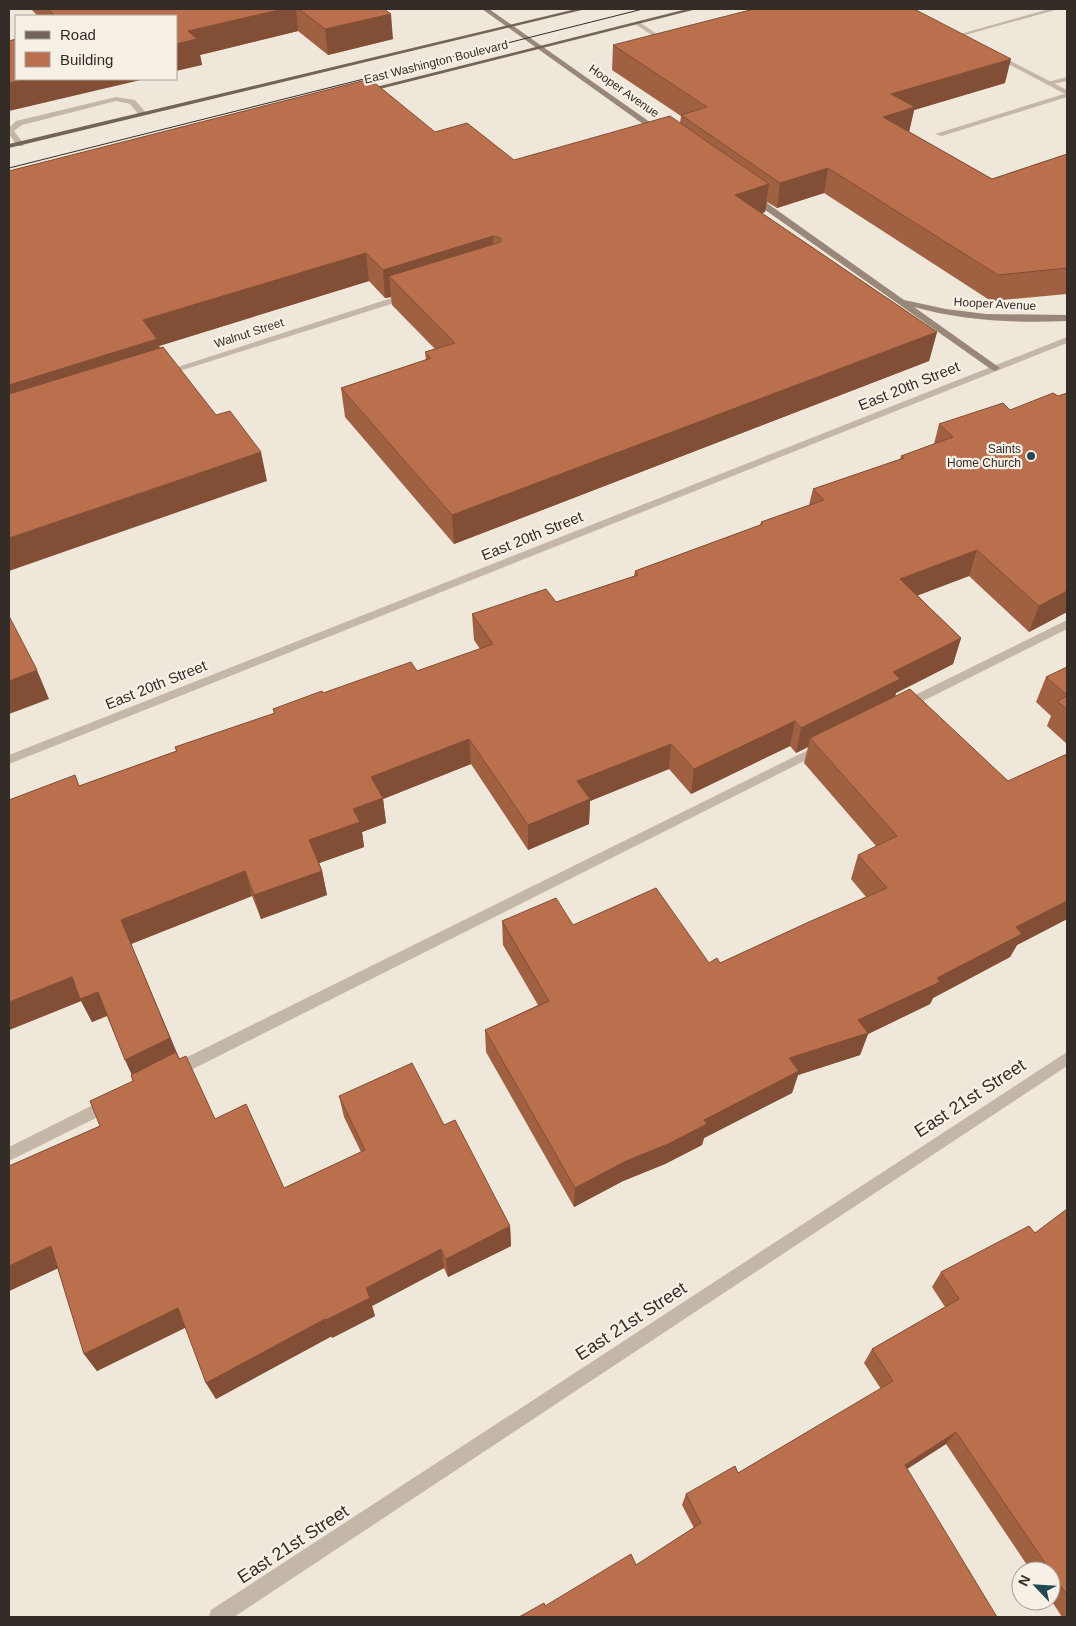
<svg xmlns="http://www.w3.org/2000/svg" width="1076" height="1626" font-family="Helvetica,sans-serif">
  <rect width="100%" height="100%" fill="#efe7da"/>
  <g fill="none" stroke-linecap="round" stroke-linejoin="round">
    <path fill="#c5b7a8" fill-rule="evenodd" d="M1049 9H1059L958 37 953 36Z
      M635 22H639L672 44 667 45 635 24Z
      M1067 77V81L1048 85 1044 83Z
      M1067 93V97L942 136 935 134Z
      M116 97 135 100 147 114 140 116 130 104 116 101 22 125 14 131 24 144 23 146H17L9 134V128L16 121Z
      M1067 620V629L909 708 905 709 899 705 901 702Z
      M820 744 826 748 824 751 179 1076 174 1077 169 1076 167 1071 169 1066Z
      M109 1097 114 1099 116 1104 114 1109 9 1161V1147Z"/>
    <path fill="#c5b7a8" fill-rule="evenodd" d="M993 54H997L1067 90V95L993 56Z
      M407 293 410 294V298L167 375 164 376 159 373Z
      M1067 337V343L9 764V755Z
      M1067 1052V1066L234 1617H209L211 1610Z"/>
    <path fill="#998779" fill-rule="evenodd" d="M482 9H489L664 132 657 134Z
      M751 196H757L904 300 946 309 986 314 1067 315V321C1016 323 964 321 914 307L1000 368 995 371 992 370 751 200Z"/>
    <path fill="#73645a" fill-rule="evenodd" d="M576 9H586L9 148V144Z
      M687 9H697L364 93 360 91Z"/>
    <path stroke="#332c27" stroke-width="1" d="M9 168 643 9"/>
  </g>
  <path fill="#a06042" d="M31 9H384L393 39 328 55 298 31 200 55 202 65 176 16H38Z
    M613 45 1005 83 914 110 909 132 992 179 1067 154V294L991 301 824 193 777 208 767 202 765 212 762 213 937 332 929 361 454 544 345 417 341 388 426 360 425 352 435 349 392 305 391 297 385 298 369 281 159 346 267 481 9 171 435 132 514 160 680 123 681 116 612 70Z
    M1067 393V612L1029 632 969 576 917 595 961 638 953 664 896 693 895 696 1008 781 1067 754V919L1017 945 1010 957 933 998 930 1004 868 1034 860 1055 798 1075 792 1093 704 1138 702 1145 665 1164 623 1181 574 1207 486 1052 485 1030 538 1005 503 945 502 921 573 925 709 963H720L866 897 851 879 858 855 876 846 804 763 808 747 796 753 790 746 691 794 669 769 590 801 589 824 528 850 471 764 383 799 386 823 362 832 364 847 319 863 322 871 327 895 261 919 252 896 131 944 179 1059 215 1119 284 1188 361 1152 344 1117 339 1096 444 1125 510 1226 511 1246 448 1277 444 1268 372 1306 375 1316 332 1338V1336L216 1399 206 1383 186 1327 97 1371 84 1354 58 1268 9 1291V1166L100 1126 133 1081 132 1074 107 1016 92 1022 81 1001 9 1030V800L79 786 176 751 175 747 274 714 273 709 323 693 417 671 480 649 474 640 472 614 556 602 634 576 635 571 760 525 761 522 809 505 813 489 900 459 901 456 934 444 939 424 1010 410 1058 396Z
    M1067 667V744L1047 726 1051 716 1036 702 1046 677Z
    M1067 1209V1617H1062L1051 1600V1571H1031L946 1444 907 1469 545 1606 636 1565 694 1528 682 1505 686 1494 738 1473 881 1389 864 1363 872 1349 945 1307 932 1287 941 1272 1035 1233Z"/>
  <path fill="#824e36" d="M283 9H296L298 31 200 55 202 65 176 71V44L188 31Z
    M391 14 393 39 328 55 325 29Z
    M1011 59 1005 83 914 110 909 132 883 117 891 94Z
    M26 79H145L9 111V83Z
    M828 168 824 193 777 208 780 183Z
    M769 184 765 212 732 223 735 195Z
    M493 236V264L389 276 391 297 385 298 383 270Z
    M366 253 369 281 159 346 164 368 9 417V385L143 320Z
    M937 332 929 361 454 544 452 515Z
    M261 452 267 481 9 571V538Z
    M977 550 969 576 893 605 900 579Z
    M1067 591V612L1029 632 1039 606Z
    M961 638 953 664 896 693 893 705 810 738 808 747 796 753 801 728 893 672Z
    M37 670 49 699 9 714V681Z
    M795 721 790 746 691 794 694 769Z
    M469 739 471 764 383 799 386 823 362 832 364 847 314 865 309 840 353 809 371 777Z
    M671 744 669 769 590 801 589 824 528 850V825L577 781Z
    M245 871 252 896 131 944 180 1060 135 1082 125 1060 121 920Z
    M322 871 327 895 261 919 254 895Z
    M1067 901V919L1017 945 1010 957 933 998 930 1004 868 1034 860 1055 798 1075 792 1093 704 1138 702 1145 665 1164 623 1181 574 1207 575 1188 789 1058 858 1020 937 978 1016 927Z
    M72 977 98 992 109 1015 92 1022 81 1001 9 1030V1002Z
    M510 1226 511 1246 448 1277 446 1259Z
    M51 1246 65 1265 9 1291V1266Z
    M441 1249 444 1268 372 1306 375 1316 332 1338 326 1320 366 1288Z
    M178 1308 189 1326 97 1371 84 1354Z
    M325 1319 332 1336 216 1399 206 1383Z
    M956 1432 946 1444 896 1476 905 1465Z"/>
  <path fill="#ba704d" stroke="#824e36" d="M48 9H283L188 31 197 39 176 44V16H55Z
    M299 9H384L391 14 325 29Z
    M754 9H914L1011 59 891 94 915 107 883 117 992 179 1067 154V268L998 275 828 168 780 183 681 115 707 107 613 45Z
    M16 39V79H26L9 83V41Z
    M370 79 435 132 467 123 514 160 670 116 769 184 735 195 937 332 452 515 341 388 431 358 425 352 455 343 389 276 501 242V238L493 236 383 270 366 253 143 320 157 339 9 385V171Z
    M163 347 216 415 230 411 261 452 9 538V394Z
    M1053 393 1058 396 1067 393V591L1039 606 977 550 900 579 961 638 893 672 900 679 801 728 795 721 694 769 671 744 577 781 590 799 528 825 469 739 371 777 383 798 353 809 360 822 309 840 322 871 254 895 245 871 121 920 170 1038 125 1060 98 992 80 999 72 977 9 1002V800L75 775 79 786 177 751 175 747 275 713 273 709 322 691 323 693 411 662 417 671 493 644 472 614 546 589 556 602 638 575 635 571 763 524 761 522 824 500 813 489 904 458 901 456 953 437 939 424 1003 403 1010 410Z
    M9 616 37 670 9 681Z
    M1067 667V695L1046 677Z
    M910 689 1008 781 1067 754V901L1016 927 1022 934 937 978 940 982 858 1020 868 1033 789 1058 799 1071 704 1120 707 1124 668 1144 626 1161 575 1188 485 1030 549 1001 502 921 556 898 573 925 656 888 709 963 717 958 720 963 811 921 887 888 858 855 897 836 810 738Z
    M1067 696V709L1057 701Z
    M176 1052 179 1059 186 1056 215 1119 246 1104 284 1188 365 1150 339 1096 412 1063 444 1125 455 1120 510 1226 446 1259 441 1249 366 1288 370 1298 326 1320 325 1319 206 1383 178 1308 84 1354 51 1246 9 1266V1166L100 1126 90 1101 133 1081 131 1075Z
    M1067 1209V1595L956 1432 905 1465 997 1617H519L544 1603 545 1606 631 1554 636 1565 701 1523 686 1494 735 1466 738 1473 893 1381 872 1349 959 1299 941 1272 1029 1226 1035 1233Z"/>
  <circle fill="#214950" stroke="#f7f0e6" stroke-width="2" cx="1031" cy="456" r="5"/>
  <g text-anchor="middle" stroke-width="4.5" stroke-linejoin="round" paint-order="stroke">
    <g font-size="12" fill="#332c27" stroke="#f7f0e6">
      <text transform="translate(436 62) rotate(-14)" y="4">East Washington Boulevard</text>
      <text transform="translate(624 91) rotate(35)" y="4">Hooper Avenue</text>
      <text transform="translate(995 304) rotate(3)" y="4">Hooper Avenue</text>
      <text transform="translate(249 333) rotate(-18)" y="4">Walnut Street</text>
    </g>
    <g font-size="12" fill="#332c27" stroke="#f7f0e6" text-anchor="end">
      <text x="1021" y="453">Saints<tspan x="1021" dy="14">Home Church</tspan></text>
    </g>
    <g font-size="15" fill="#332c27" stroke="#f7f0e6">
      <text transform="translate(909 386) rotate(-22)" y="5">East 20th Street</text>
      <text transform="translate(532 536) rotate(-22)" y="5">East 20th Street</text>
      <text transform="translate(156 685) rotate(-22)" y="5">East 20th Street</text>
    </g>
    <g font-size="18" fill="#332c27" stroke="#f7f0e6">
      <text transform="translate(970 1098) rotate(-33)" y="6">East 21st Street</text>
      <text transform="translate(631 1321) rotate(-33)" y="6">East 21st Street</text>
      <text transform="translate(293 1544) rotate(-33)" y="6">East 21st Street</text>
    </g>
  </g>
  <rect width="1076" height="1626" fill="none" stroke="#332c27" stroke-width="20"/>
  <rect x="15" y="15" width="162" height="65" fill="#f7f0e6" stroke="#a9a29a"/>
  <rect x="25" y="31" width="25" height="8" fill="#73645a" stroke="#a9a29a"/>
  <text x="60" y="40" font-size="15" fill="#332c27">Road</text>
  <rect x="25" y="52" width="25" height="15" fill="#ba704d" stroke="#a9a29a"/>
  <text x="60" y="65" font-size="15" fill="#332c27">Building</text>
  <g transform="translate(1036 1586) rotate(295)"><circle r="24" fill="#f7f0e6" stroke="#a9a29a"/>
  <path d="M0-4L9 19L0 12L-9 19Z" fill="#214950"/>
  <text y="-8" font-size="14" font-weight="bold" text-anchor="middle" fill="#332c27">N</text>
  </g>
</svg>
